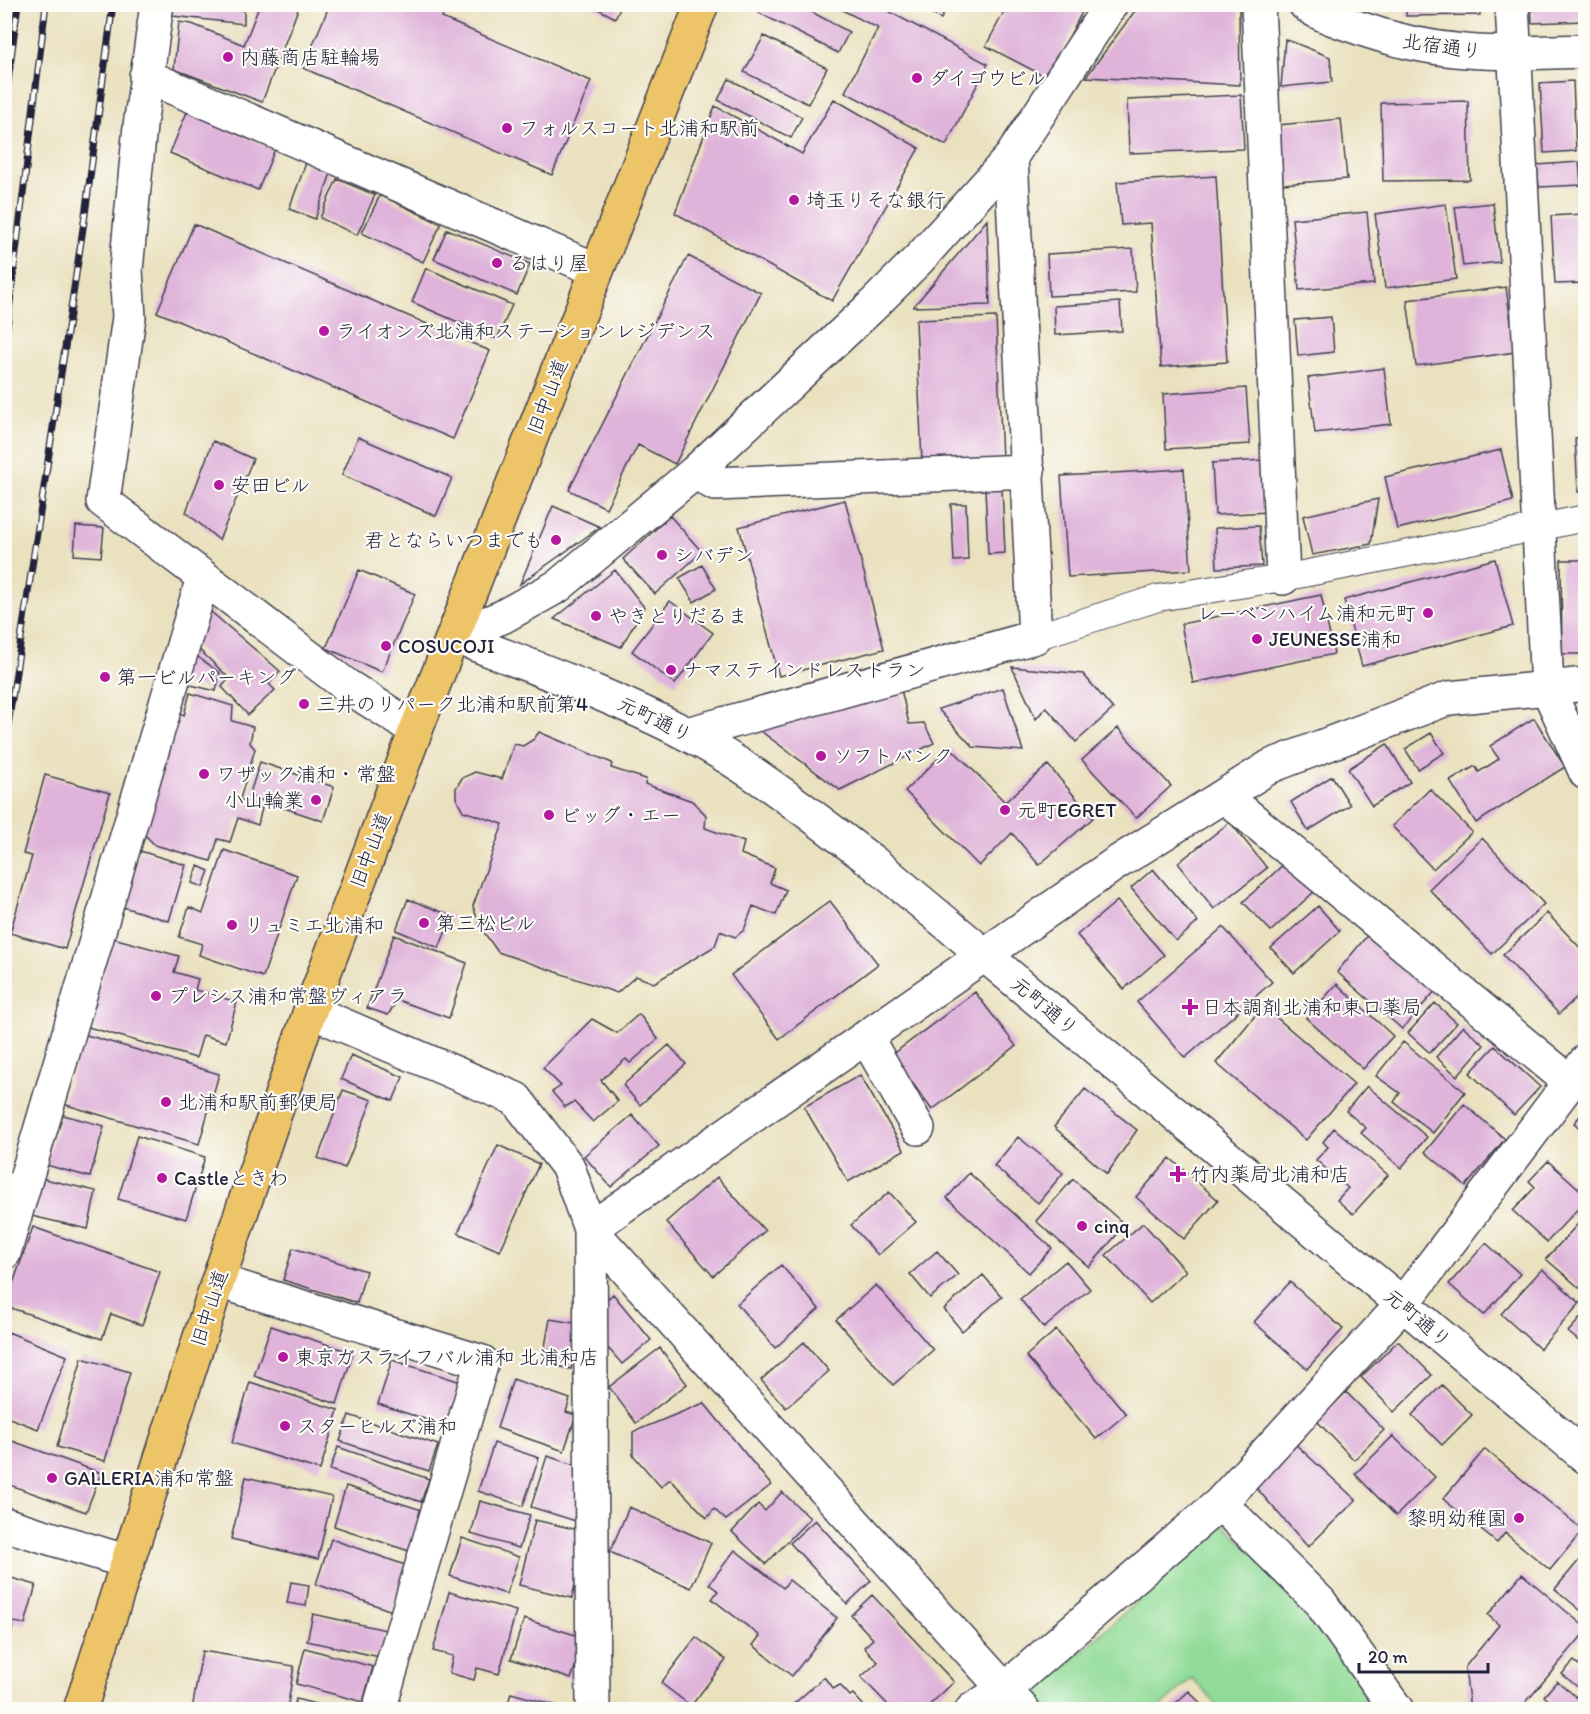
<svg xmlns="http://www.w3.org/2000/svg" width="1590" height="1714" font-family="Itim,'Klee One',sans-serif">
  <rect width="100%" height="100%" fill="#fdfcf7"/>
  <filter id="ink" filterUnits="userSpaceOnUse"><feTurbulence type="fractalNoise" baseFrequency=".0167" numOctaves="2"/><feDisplacementMap in="SourceGraphic" scale="12" xChannelSelector="R" yChannelSelector="G"/><feConvolveMatrix kernelMatrix="1 2 1 2 8 2 1 2 1" color-interpolation-filters="sRGB"/></filter>
  <filter id="wash" filterUnits="userSpaceOnUse"><feTurbulence type="fractalNoise" baseFrequency=".008" numOctaves="4" result="noise"/><feDisplacementMap in="SourceGraphic" scale="24" xChannelSelector="R" yChannelSelector="G"/><feGaussianBlur stdDeviation="1.35" result="paint"/><feColorMatrix in="noise" values="0 0 0 0 0 0 0 0 0 0 0 0 0 0 0 0 0 1.4 0 .05"/><feComposite in="paint" operator="in"/></filter>
  <g filter="url(#wash)">
    <rect width="100%" height="100%" fill="#eae1bf"/>
    <path fill="#90db97" stroke="#597e69" stroke-width="1.5" d="M1223 1523 1313 1613 1375 1705 1371 1710 1221 1709 1192 1678 1158 1709H1049L1035 1694Z"/>
    <g id="blocks">
      <path fill="#dfb3da" d="M174 4H244V24L173 16Z
        M260 4H300L262 102 174 69 179 22 192 24 244 45Z
        M330 4H447L442 18 591 81 552 175 303 68Z
        M589 4H622L615 18Z
        M763 4H797L849 32 838 53 759 13Z
        M845 4H875L988 64 946 145 845 92 878 28 842 10Z
        M921 4H948L941 19 919 7Z
        M1008 4H1086L1048 78 986 46Z
        M1140 4H1229L1239 9 1240 85 1086 77Z
        M1406 4H1480V15L1406 16Z
        M1531 4H1584L1585 21 1532 23Z
        M764 36 827 68 808 104 744 72Z
        M1285 39 1330 57 1332 82 1281 87Z
        M729 79 802 117 791 138 718 100Z
        M1573 81 1576 151 1544 153 1540 83Z
        M1241 95 1244 149 1129 153 1127 100Z
        M834 99 919 148 832 301 675 213 715 106 802 154Z
        M1468 101 1470 180 1383 181 1381 103Z
        M187 112 275 149 258 190 170 153Z
        M1341 119 1347 179 1283 184 1278 125Z
        M1579 162 1581 185 1539 187 1537 165Z
        M306 163 331 173 315 219 289 209Z
        M1216 176 1227 362 1161 367 1151 223 1121 225 1117 182Z
        M337 179 375 195 357 235 320 218Z
        M380 195 441 224 423 262 362 233Z
        M1493 203 1500 262 1463 266 1455 207Z
        M1446 204 1456 279 1385 288 1375 214Z
        M1367 212 1374 284 1299 290 1292 219Z
        M1583 214 1586 283 1555 284 1551 216Z
        M987 220 990 305 913 307Z
        M194 224 490 351 453 439 157 312Z
        M447 229 530 264 517 295 434 259Z
        M1133 249 1136 292 1049 296 1047 254Z
        M688 256 761 293 675 464 638 445 606 508 569 490Z
        M426 268 512 305 497 339 412 302Z
        M1506 287 1515 352 1416 366 1407 300Z
        M1120 302 1122 331 1055 335 1054 306Z
        M996 317 1002 460 922 463 916 320Z
        M1331 317 1334 352 1298 356 1295 320Z
        M1384 368 1391 424 1315 433 1308 378Z
        M1246 388 1250 444 1166 449 1163 394Z
        M358 437 452 478 436 516 342 475Z
        M1586 437V492H1578L1575 438Z
        M213 441 253 459 219 540 186 512Z
        M1501 450 1513 501 1397 529 1385 477Z
        M1265 460 1268 512 1215 515 1212 463Z
        M1184 469 1191 570 1068 577 1061 476Z
        M1002 487 1005 553 988 554 985 488Z
        M1378 499 1371 544 1312 555 1303 516Z
        M845 500 884 649 779 676 739 527Z
        M951 504H966L968 560 954 561Z
        M553 506 600 527 520 584Z
        M670 516 702 552 655 594 623 559Z
        M76 526 104 528 101 557 74 555Z
        M1259 526 1262 566 1217 568 1215 528Z
        M1495 559 1513 626 1362 666 1344 600Z
        M1561 560H1586V654H1562Z
        M702 565 716 589 694 602 679 578Z
        M359 570 415 594 382 672 326 648Z
        M615 570 644 607 621 647 554 619Z
        M1321 595 1334 654 1193 683 1181 624Z
        M670 601 713 633 675 684 632 651Z
        M210 611 280 671 269 684 275 690 248 715 222 687 229 678 188 639Z
        M187 649 220 673 216 691 178 682Z
        M1012 667 1083 674 1113 709 1076 742 1046 707 1036 719Z
        M1003 688 1023 751 973 747 938 709Z
        M901 689 909 724 924 723 934 743 840 790 758 729Z
        M190 693 233 706 232 721 253 727 250 743 255 749 240 799 262 808 258 825 238 818 230 842 218 839 211 861 155 845 143 833 177 712 184 715Z
        M1534 718 1565 767 1476 823 1450 781 1475 766 1479 772 1499 759 1490 746Z
        M1118 728 1171 786 1136 818 1082 760Z
        M539 732 612 763 611 768 646 779 645 784 692 801 706 815 705 828 744 842 741 854 775 868 770 883 786 890 776 915 753 906 744 930 735 937 720 931 715 946 654 983 636 976 617 993 498 952 480 927 473 906 503 824 463 811 456 798V788L462 778 475 772 502 779 514 744 523 746 534 739Z
        M1431 733 1444 753 1418 769 1405 749Z
        M1387 744 1410 782 1372 806 1348 769Z
        M950 747 1005 802 1048 765 1093 818 1039 865 1012 833 979 866 905 791Z
        M260 762 334 787 323 821 249 796Z
        M45 775 110 793 65 949 10 933 32 856 23 854Z
        M1332 776 1350 805 1308 831 1291 802Z
        M1430 789 1472 832 1433 869 1392 826Z
        M1230 822 1267 868 1214 909 1178 863Z
        M1482 838 1544 904 1492 954 1429 889Z
        M224 850 297 875 263 977 199 955 202 944 179 937 189 907 203 913Z
        M140 851 186 865 169 921 123 907Z
        M1287 861 1315 891 1271 931 1243 902Z
        M198 866 209 871 203 887 192 883Z
        M1153 869 1198 922 1176 941 1131 888Z
        M408 899 452 916 439 948 396 930Z
        M830 901 878 964 779 1039 731 975Z
        M1117 901 1164 955 1124 989 1077 935Z
        M1318 906 1340 931 1294 973 1271 948Z
        M1547 913 1586 954V988L1559 1014 1503 955Z
        M1223 927 1272 982 1185 1058 1137 1002Z
        M1370 932 1436 990 1402 1029 1337 972Z
        M394 935 467 963 449 1018 397 1000 388 1015 367 1008Z
        M113 938 179 956 174 972 198 979 195 990 237 1002 226 1042 203 1035 196 1058 88 1027Z
        M1337 984 1393 1036 1363 1069 1306 1018Z
        M975 992 1016 1046 932 1110 892 1055Z
        M1435 1003 1457 1023 1430 1053 1408 1033Z
        M1263 1006 1354 1084 1306 1140 1216 1063Z
        M639 1014 658 1039 630 1063 626 1059 601 1080 618 1101 593 1122 574 1102 565 1107 552 1092 561 1086 543 1068 592 1019 617 1033Z
        M1463 1026 1484 1045 1457 1076 1436 1057Z
        M83 1034 219 1074 199 1144 63 1104Z
        M1403 1042 1465 1092 1433 1133 1394 1102 1400 1093 1376 1076Z
        M669 1045 686 1064 640 1105 623 1085Z
        M1495 1046 1540 1087 1514 1115 1470 1073Z
        M351 1055 403 1077 393 1101 341 1079Z
        M860 1075 904 1150 848 1182 804 1107Z
        M1367 1086 1427 1137 1401 1168 1361 1133 1366 1128 1346 1111Z
        M1085 1089 1137 1130 1107 1174 1054 1127Z
        M343 1090 372 1100 345 1168 318 1158Z
        M1464 1104 1505 1139 1466 1186 1425 1152Z
        M1586 1109V1134L1574 1123Z
        M60 1114 104 1126 90 1177 46 1165Z
        M632 1115 659 1146 611 1187 584 1156Z
        M1334 1128 1388 1175 1353 1214 1337 1200 1348 1188 1316 1160 1328 1147 1323 1142Z
        M137 1136 205 1157 186 1219 118 1199Z
        M1018 1137 1063 1173 1038 1203 994 1166Z
        M498 1145 539 1164 500 1251 458 1233Z
        M1170 1158 1218 1200 1184 1239 1136 1197Z
        M1548 1161 1586 1195V1200L1547 1242 1513 1211 1535 1187 1529 1181Z
        M969 1173 1052 1248 1029 1273 947 1198Z
        M36 1177 96 1191 88 1229 27 1215Z
        M717 1177 765 1231 713 1276 666 1222Z
        M1073 1179 1125 1225 1089 1267 1036 1221Z
        M889 1192 916 1222 878 1255 851 1225Z
        M1586 1215V1287L1583 1291 1546 1259Z
        M1143 1223 1186 1271 1150 1303 1106 1255Z
        M33 1227 160 1272 142 1325 111 1314 102 1339 5 1306Z
        M1486 1243 1520 1274 1484 1315 1449 1284Z
        M293 1248 366 1271 357 1303 283 1280Z
        M937 1251 958 1275 930 1298 910 1274Z
        M1066 1261 1090 1289 1044 1328 1020 1299Z
        M781 1265 819 1309 775 1348 737 1304Z
        M1542 1269 1580 1303 1540 1349 1501 1314Z
        M983 1275 1002 1297 962 1331 944 1309Z
        M1290 1282 1343 1329 1307 1369 1254 1322Z
        M876 1285 933 1350 893 1385 836 1320Z
        M613 1294 651 1340 622 1364 601 1340 600 1306Z
        M1586 1312V1347L1568 1332Z
        M550 1319 580 1324 571 1369 542 1363Z
        M271 1326 353 1353 337 1404 254 1376Z
        M1056 1330 1126 1414 1096 1439 1026 1356Z
        M8 1332 67 1356 38 1429 4 1416V1342Z
        M1398 1341 1432 1375 1394 1412 1361 1377Z
        M804 1342 829 1371 786 1408 761 1380Z
        M660 1348 687 1384 636 1423 609 1387Z
        M82 1358 130 1372 105 1461 57 1447Z
        M392 1360 461 1382 446 1426 378 1404Z
        M513 1379 570 1399 566 1412 576 1415 564 1451 497 1428Z
        M250 1382 338 1410 320 1470 232 1443Z
        M1442 1385 1472 1415 1442 1445 1412 1415Z
        M1346 1392 1384 1430 1354 1460 1317 1421Z
        M704 1403 771 1485 726 1520 714 1509 707 1518 670 1479 661 1487 633 1455V1432Z
        M349 1415 438 1445 429 1471 340 1441Z
        M1393 1436 1435 1477 1396 1516 1355 1474Z
        M4 1438 101 1473 86 1512 4 1483Z
        M1293 1442 1356 1500 1308 1547 1251 1482Z
        M494 1443 539 1458 523 1506 478 1491Z
        M338 1447 429 1479 421 1502 330 1470Z
        M1485 1449 1583 1530 1550 1570 1505 1533 1497 1543 1443 1499Z
        M547 1456 584 1468 579 1522 531 1507Z
        M246 1477 332 1497 318 1559 231 1539Z
        M346 1486 425 1511 412 1552 334 1526Z
        M782 1492 810 1518 766 1564 732 1532 758 1504 765 1511Z
        M480 1501 530 1515 519 1548 471 1534Z
        M629 1507 711 1543 691 1588 610 1552Z
        M535 1520 587 1532 572 1598 519 1585Z
        M815 1520 871 1581 847 1604 790 1543Z
        M462 1538 519 1557 506 1594 450 1576Z
        M331 1539 408 1566 392 1611 316 1584Z
        M735 1550 783 1588 789 1580 837 1618 792 1676 753 1645 760 1636 712 1599 718 1591 709 1584Z
        M1586 1552V1615L1555 1589Z
        M1522 1574 1586 1628V1631L1522 1707 1470 1710 1465 1667 1499 1625 1488 1615Z
        M4 1576 36 1585 25 1624 14 1622 5 1654Z
        M291 1582 309 1585 306 1606 287 1603Z
        M449 1592 516 1611 499 1674 477 1668 474 1680 449 1673 453 1656 433 1651Z
        M872 1595 954 1682 924 1710H893L861 1677 878 1662 864 1647 873 1639 851 1615Z
        M313 1614 386 1630 380 1657 307 1641Z
        M524 1619 585 1638 571 1679 511 1659Z
        M696 1637 726 1660 691 1706 661 1683Z
        M305 1648 373 1667 363 1702 296 1684Z
        M202 1651 294 1666 287 1710H192Z
        M1574 1661 1586 1671V1694L1562 1674Z
        M824 1677 833 1689 840 1685 850 1696 853 1694 864 1706 860 1710H787Z
        M1557 1681 1586 1705V1710H1560L1544 1696Z
        M1189 1691 1206 1710H1168Z
        M511 1693 569 1709V1710H506Z
        M296 1699 335 1709V1710H293Z"/>
    </g>
  </g>
  <g filter="url(#ink)">
    <use href="#blocks" fill-opacity="0" stroke="#403f4f" stroke-width="1.5"/>
    <g fill="none" stroke-linecap="round" stroke-linejoin="round">
      <g stroke="#403f4f" stroke-width="28">
        <path id="pedestrian" d="M1035 637 1158 598 1283 578 1586 518"/>
      </g>
      <g stroke="#403f4f" stroke-width="36">
        <path id="minor" d="M157 4 140 126 126 270 129 317 103 501 347 686 416 730
          M1258 4 1283 578
          M1512 4 1547 687 1586 773
          M146 76 597 270
          M695 472 715 484 1028 471
          M454 636 502 617 558 586 695 472 870 308 919 259 1011 157 1111 4
          M687 734 1035 637 1011 157
          M1224 796 1569 1081
          M310 1011 516 1099 568 1167 590 1229 1023 1710
          M866 1037 918 1128
          M4 1253 203 578
          M218 1281 482 1362 379 1710
          M1220 1503 1320 1602 1397 1710
          M4 1524 128 1562
          M593 1710 590 1229 1115 864 1271 766 1449 698 1586 684
          M972 1710 1005 1689 1220 1503 1402 1305 1586 1061"/>
      </g>
      <g stroke="#403f4f" stroke-width="36">
        <path id="tertiary" d="M1305 4C1319 15 1339 21 1356 27 1439 57 1499 54 1586 51
          M454 636C532 667 611 695 685 733 753 768 813 817 873 862L1586 1457"/>
      </g>
      <g stroke="#403f4f" stroke-width="36">
        <path id="primary" d="M80 1710 218 1281 310 1011 416 730 702 4"/>
      </g>
      <use href="#pedestrian" stroke="#fff" stroke-width="26"/>
      <use href="#minor" stroke="#fff" stroke-width="33"/>
      <use href="#tertiary" stroke="#fff" stroke-width="33"/>
      <use href="#primary" stroke="#eec469" stroke-width="33"/>
      <g stroke="#22223b" stroke-width="7">
        <path id="rail" d="M4 113 18 4
          M4 352 46 4
          M4 752 85 215 113 4"/>
      </g>
      <use href="#rail" stroke="#fdfcf7" stroke-width="4.5" stroke-dasharray="14" stroke-linecap="butt"/>
    </g>
  </g>
  <g fill="#b5179e" stroke="#fdfcf7" stroke-width="2">
    <circle cx="228" cy="57" r="6"/>
    <circle cx="917" cy="78" r="6"/>
    <circle cx="507" cy="128" r="6"/>
    <circle cx="794" cy="200" r="6"/>
    <circle cx="497" cy="263" r="6"/>
    <circle cx="324" cy="331" r="6"/>
    <circle cx="219" cy="485" r="6"/>
    <circle cx="556" cy="540" r="6"/>
    <circle cx="662" cy="555" r="6"/>
    <circle cx="1428" cy="613" r="6"/>
    <circle cx="596" cy="616" r="6"/>
    <circle cx="1257" cy="639" r="6"/>
    <circle cx="386" cy="646" r="6"/>
    <circle cx="671" cy="670" r="6"/>
    <circle cx="105" cy="677" r="6"/>
    <circle cx="304" cy="704" r="6"/>
    <circle cx="821" cy="756" r="6"/>
    <circle cx="204" cy="774" r="6"/>
    <circle cx="316" cy="800" r="6"/>
    <circle cx="1005" cy="810" r="6"/>
    <circle cx="549" cy="815" r="6"/>
    <circle cx="424" cy="923" r="6"/>
    <circle cx="232" cy="925" r="6"/>
    <circle cx="156" cy="996" r="6"/>
    <path d="M1187 998h6v6h6v6h-6v6h-6v-6h-6v-6h6z"/>
    <circle cx="166" cy="1102" r="6"/>
    <path d="M1175 1165h6v6h6v6h-6v6h-6v-6h-6v-6h6z"/>
    <circle cx="162" cy="1178" r="6"/>
    <circle cx="1082" cy="1226" r="6"/>
    <circle cx="283" cy="1357" r="6"/>
    <circle cx="285" cy="1426" r="6"/>
    <circle cx="52" cy="1478" r="6"/>
    <circle cx="1519" cy="1518" r="6"/>
  </g>
  <g text-anchor="middle" stroke-width="4.5" stroke-linejoin="round" paint-order="stroke">
    <g font-size="20" fill="#22223b" stroke="#fdfcf7">
      <text transform="translate(1442 46) rotate(8)" y="7">北宿通り</text>
      <text transform="translate(547 397) rotate(-69)" y="7">旧中山道</text>
      <text transform="translate(655 719) rotate(26)" y="7">元町通り</text>
      <text transform="translate(370 850) rotate(-69)" y="7">旧中山道</text>
      <text transform="translate(1045 1006) rotate(40)" y="7">元町通り</text>
      <text transform="translate(209 1308) rotate(-72)" y="7">旧中山道</text>
      <text transform="translate(1418 1318) rotate(40)" y="7">元町通り</text>
    </g>
    <g font-size="20" fill="#22223b" stroke="#fdfcf7" text-anchor="start">
      <text x="240" y="64">内藤商店駐輪場</text>
      <text x="929" y="85">ダイゴウビル</text>
      <text x="519" y="135">フォルスコート北浦和駅前</text>
      <text x="806" y="207">埼玉りそな銀行</text>
      <text x="509" y="270">るはり屋</text>
      <text x="336" y="338">ライオンズ北浦和ステーションレジデンス</text>
      <text x="231" y="492">安田ビル</text>
      <text x="544" y="547" text-anchor="end">君とならいつまでも</text>
      <text x="674" y="562">シバデン</text>
      <text x="1416" y="620" text-anchor="end">レーベンハイム浦和元町</text>
      <text x="608" y="623">やきとりだるま</text>
      <text x="1269" y="646">JEUNESSE浦和</text>
      <text x="398" y="653">COSUCOJI</text>
      <text x="683" y="677">ナマステインドレストラン</text>
      <text x="117" y="684">第一ビルパーキング</text>
      <text x="316" y="711">三井のリパーク北浦和駅前第4</text>
      <text x="833" y="763">ソフトバンク</text>
      <text x="216" y="781">ワザック浦和・常盤</text>
      <text x="304" y="807" text-anchor="end">小山輪業</text>
      <text x="1017" y="817">元町EGRET</text>
      <text x="561" y="822">ビッグ・エー</text>
      <text x="436" y="930">第三松ビル</text>
      <text x="244" y="932">リュミエ北浦和</text>
      <text x="168" y="1003">プレシス浦和常盤ヴィアラ</text>
      <text x="1202" y="1014">日本調剤北浦和東口薬局</text>
      <text x="178" y="1109">北浦和駅前郵便局</text>
      <text x="1190" y="1181">竹内薬局北浦和店</text>
      <text x="174" y="1185">Castleときわ</text>
      <text x="1094" y="1233">cinq</text>
      <text x="295" y="1364">東京ガスライフバル浦和 北浦和店</text>
      <text x="297" y="1433">スターヒルズ浦和</text>
      <text x="64" y="1485">GALLERIA浦和常盤</text>
      <text x="1507" y="1525" text-anchor="end">黎明幼稚園</text>
    </g>
  </g>
  <rect width="1590" height="1714" fill="none" stroke="#fdfcf7" stroke-width="24"/>
  <path d="M1359 1663v9h129v-9" fill="none" stroke="#22223b" stroke-width="3"/>
  <text x="1368" y="1663" font-size="18" fill="#22223b" stroke="#fdfcf7" stroke-width="4.5" paint-order="stroke">20 m</text>
</svg>
